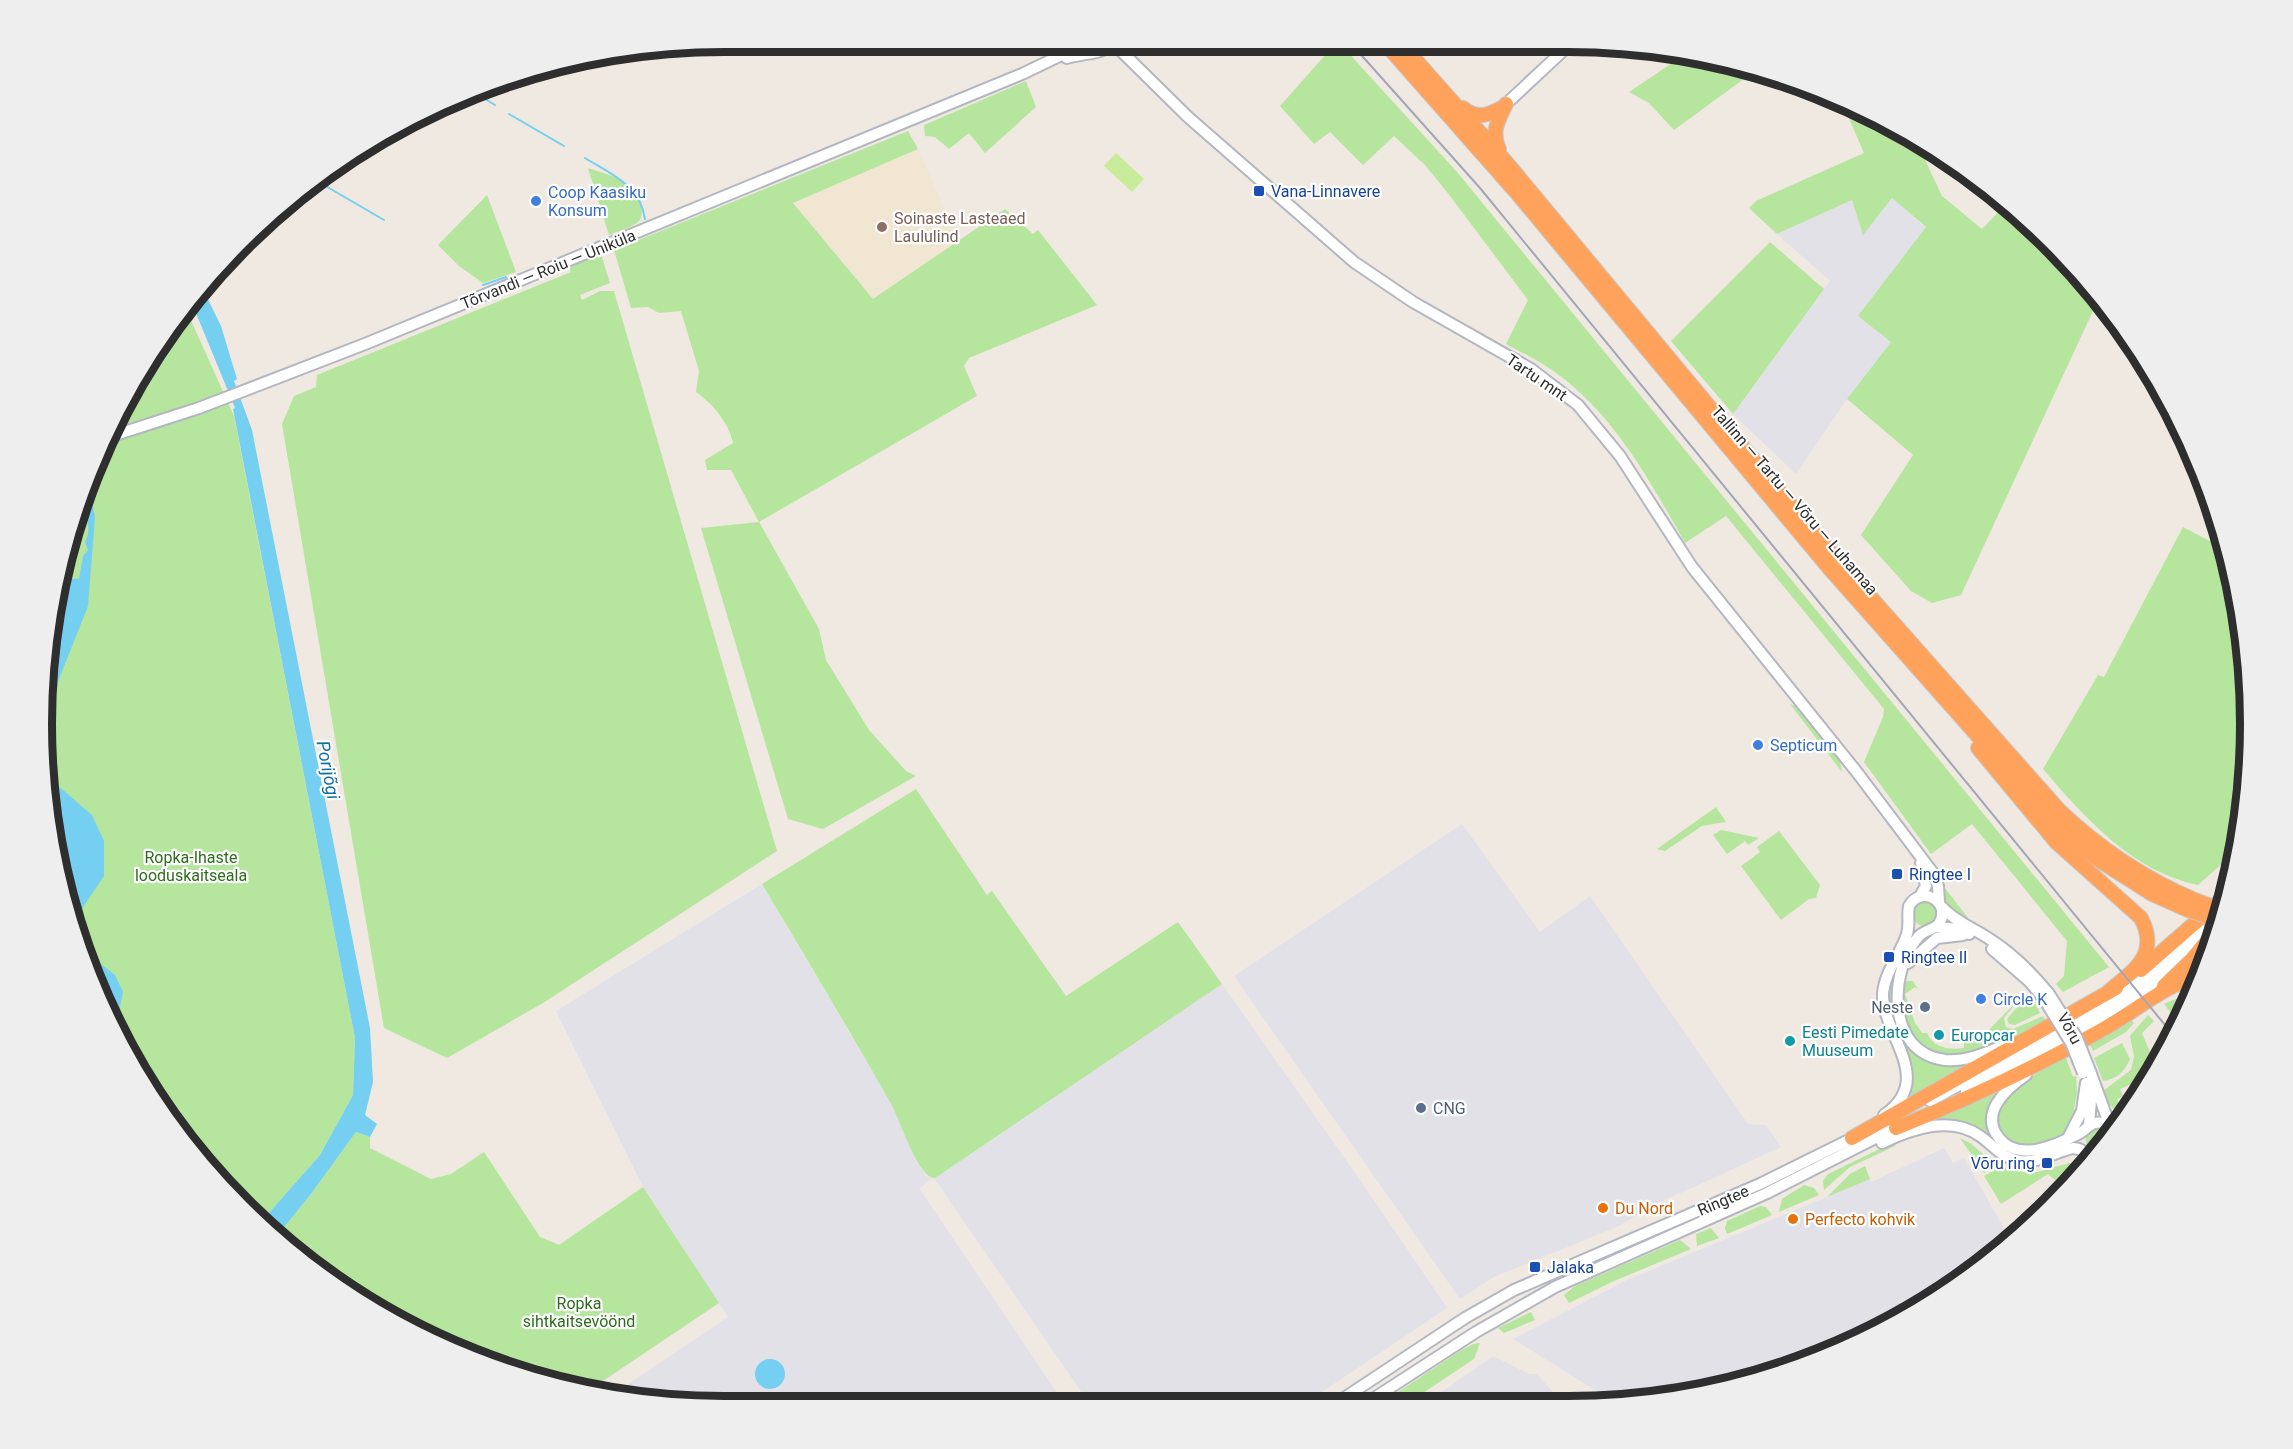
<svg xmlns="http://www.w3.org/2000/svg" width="2293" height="1449" font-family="Roboto,sans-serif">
  <rect width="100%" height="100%" fill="#efe9e1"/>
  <path fill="#e3e1e8" d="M1892 198 1926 228 1859 316 1891 342 1847 399 1796 474 1733 414 1830 281 1777 234 1852 200 1863 234Z
    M1462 824 1540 932 1590 896 1748 1124 1766 1125 1781 1147 1650 1207 1619 1226 1494 1277 1460 1299 1234 976Z
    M762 884 897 1113 925 1176 935 1178 1222 984 1367 1190 1447 1308 1304 1404 1089 1403 934 1178 919 1188 1064 1403 636 1401 612 1395 728 1317 643 1187 556 1011Z
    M1944 1148 1953 1163 1964 1158 2012 1242 1909 1316 1745 1384 1619 1405 1513 1339 1627 1280 1870 1179 1871 1182Z
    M1493 1356 1529 1374H1537L1564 1405H1423Z"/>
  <path fill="#f0e6d1" d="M918 149 959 241 873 299 793 203Z"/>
  <path fill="#b6e59e" d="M1323 48H1344L1457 172 2109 967 2063 992 2056 984 2064 976 2067 941 1972 824 1931 854 1864 762 1883 717 1884 709 1726 516 1685 543C1649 479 1610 407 1546 366 1533 358 1519 351 1506 344L1528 300 1447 192 1425 165 1394 136 1363 165 1330 132 1314 144 1280 106 1327 53Z
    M1684 55 1752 73 1674 130 1649 103 1629 92Z
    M1026 81 1036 107 985 153 969 133 949 149 935 137 925 136 924 125Z
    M1841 100 1918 145 1942 196 1982 229 2006 204 2082 275 2099 298 1961 595 1932 603 1911 591 1861 535 1913 455 1847 399 1891 342 1858 316 1926 227 1892 198 1863 235 1852 200 1777 234 1749 208 1756 201 1864 153Z
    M908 131 918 149 793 203 873 299 1005 209 1033 234 1038 230 1097 305 969 358 964 366 977 396 759 522 819 629 826 660 869 730 906 771 916 776 823 829 788 819 701 528 759 522 731 470H707L705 460 733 443C729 423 713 404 696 392L699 371 681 311 659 313 648 307 631 308 614 250Z
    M588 168C609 175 639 182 642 207 642 212 642 217 639 221 632 228 618 231 609 235Z
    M487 195 516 272 483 283 459 266 438 245Z
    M1770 242 1824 289 1733 414 1671 341Z
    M601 254 610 283 580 295 582 300 600 291H614L777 851 543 1003 447 1058 384 1028 282 424 294 396 316 387 317 375 571 272 568 266Z
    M185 307 234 416 355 1038 353 1095 320 1155 260 1223 242 1207 157 1104 112 1026 65 901 42 724 55 592 78 505 133 384Z
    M2183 527 2225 549 2245 636 2250 769 2236 851 2198 885C2133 872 2084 817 2043 769L2098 675 2104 677Z
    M1790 704 1795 706 1840 760 1842 772Z
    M916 789 987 895 992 891 1066 996 1178 922 1222 984 935 1178C918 1179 899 1116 890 1102 848 1028 805 956 762 884Z
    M1716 807 1726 822 1702 826 1665 851 1657 849Z
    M1721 830 1759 838 1748 845 1745 841 1727 854 1713 835Z
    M1779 831 1820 885 1816 898 1809 899 1781 920 1741 866 1760 852 1757 847Z
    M1941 883 1969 919 1968 921C1949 912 1944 903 1941 883Z
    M1912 913a13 13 0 1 1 26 0a13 13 0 1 1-26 0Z
    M1907 945 1910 947C1882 1002 1887 1004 1921 1054L1977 1059 1898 1110C1902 1099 1909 1087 1910 1075 1914 1045 1885 1021 1888 992 1889 975 1900 960 1907 945Z
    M1907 981H1913L1918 989 1915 987 1905 994 1915 1023 1922 1033H1927C1933 1048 1949 1050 1964 1048V1043L1979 1040 2020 998 2004 1018 2006 1027 2013 1029 2043 1016 2047 1023C2002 1043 1934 1087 1906 1021 1901 1010 1899 990 1907 981Z
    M2194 991 2181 1026 2164 1004Z
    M2033 999 2040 1013 2015 1025 2009 1024 2007 1019C2013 1011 2024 1000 2033 999Z
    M2148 1015 2154 1021 2142 1033 2156 1067 2150 1076 2120 1089 2123 1096 2117 1099 2122 1110H2129L2123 1119 2108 1103 2103 1091 2131 1070 2134 1056 2130 1036Z
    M2131 1020 2134 1023 2126 1032 2093 1051 2090 1045Z
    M2122 1043 2130 1059C2125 1071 2116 1080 2103 1081L2094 1058Z
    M2066 1058 2073 1077 2076 1076 2077 1093 2074 1108 2077 1114 2068 1134 2030 1147 2012 1145C2008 1141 2003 1136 2000 1131 1980 1100 2045 1068 2066 1058Z
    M2007 1084 1994 1101V1136L2035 1156 2014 1155 1982 1133 1922 1125Z
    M2096 1127 2105 1129 2110 1136 2097 1153 2088 1148C2083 1138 2087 1132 2096 1127Z
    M356 1132 370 1137V1148L431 1179 451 1174 484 1152 540 1237 559 1245 643 1187 719 1303 591 1389 463 1355 309 1266 276 1237 311 1194Z
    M1960 1138 1970 1143 1996 1165 1984 1173Z
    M1894 1142 1895 1146 1850 1167 1824 1190 1823 1181 1828 1174Z
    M2070 1163 2084 1167 2065 1188 2048 1174 2001 1204 1984 1176 2000 1167C2038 1177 2033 1172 2070 1163Z
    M1865 1166 1870 1179 1827 1197 1850 1174Z
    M1804 1185 1814 1188 1819 1195 1779 1212 1782 1199Z
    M1760 1206 1766 1207 1772 1215 1727 1234 1725 1228 1727 1221Z
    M1711 1228 1719 1238 1697 1246 1696 1234Z
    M1680 1240 1691 1249 1614 1281 1569 1303 1564 1295 1575 1286Z
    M1531 1312 1535 1320 1504 1333 1498 1328Z
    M1480 1343 1474 1359 1405 1405 1380 1404 1460 1351 1473 1344Z"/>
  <path fill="#c9ec9a" d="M1116 153 1144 179 1132 192 1104 166Z"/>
  <path fill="#75cff0" d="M202 287 221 326 237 379 234 381 252 430 370 1028 373 1082 365 1115 377 1124 370 1137 356 1132 311 1194 276 1237 260 1223 320 1155 353 1095 355 1038 233 409 235 408 191 301Z
    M86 488 90 493 95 517 88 606 59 679 45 744 42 724 52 627 68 578 79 579 83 556 88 550 85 542C95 525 79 504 86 488Z
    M45 750 50 755 49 778 92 815 104 841V876L83 907 77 932 65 901 62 879 71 872V865L58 847Z
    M84 951 115 975 123 992 115 1031Z
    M755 1374a15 15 0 1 1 30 0a15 15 0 1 1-30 0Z"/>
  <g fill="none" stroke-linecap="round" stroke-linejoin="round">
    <path stroke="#75cff0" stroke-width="2" d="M475 93 495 105
      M509 114 564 146
      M585 158C611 174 640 185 645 219
      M317 181 384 220
      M483 285 506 277"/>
    <g stroke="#b4b7c1" stroke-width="14">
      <path id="secondary" d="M1118 48 1188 117 1354 262 1413 302 1531 369 1578 405 1620 456 1692 567 1856 771 1933 873 1938 886 1939 902
        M1067 58C1078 54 1099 54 1106 48
        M1506 104 1566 48
        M109 437 199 408 365 344 1022 74 1076 48
        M1920 896 1926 886 1921 863
        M1942 907C1954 921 1973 928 1988 938 2012 953 2032 973 2049 994
        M1936 927 1960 929 1969 934
        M1992 949 2030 982 2044 999
        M1908 963 1937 938 1963 935
        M2090 1071 2110 1126
        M2026 1075C2006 1089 1979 1113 1999 1138 2019 1163 2057 1145 2080 1133 2086 1130 2089 1124 2095 1123 2104 1121 2110 1126 2115 1132
        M2088 1090 2091 1100 2089 1125
        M1966 1092 2114 1011 2152 984 2210 928
        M1930 1101 2115 1000 2149 975 2199 927
        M1884 1115C1937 1079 1881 1034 1883 993 1885 971 1901 954 1907 934 1910 924 1907 916 1909 906 1922 884 1952 902 1939 924 1933 930 1925 930 1919 936 1888 971 1886 1053 1945 1060 1967 1062 1988 1052 2007 1044
        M2068 1138 2082 1111 2086 1083
        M1882 1143C1911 1129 1950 1115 1980 1136 1993 1145 2002 1158 2019 1161 2036 1164 2056 1152 2073 1148L2079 1149 2094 1157
        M1335 1404 1465 1318 1514 1290 1760 1184 1859 1135
        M1365 1404 1476 1332 1555 1287 1767 1193 1901 1125"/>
    </g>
    <g stroke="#c9c9c9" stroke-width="16">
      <path id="highway" d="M1389 48 1516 192 1829 568 2030 795 2071 838 2097 859 2152 894 2188 910
        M1405 48 1507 163 1820 540 2059 810C2100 849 2143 878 2195 900
        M1463 108C1478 120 1489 115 1505 106
        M1499 149C1491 131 1498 121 1506 104
        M1978 748 2056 842 2141 918C2160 955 2134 970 2108 992
        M2141 970 2229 893
        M2164 986 2192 959 2217 929
        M1896 1128C1966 1100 2034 1068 2100 1031 2133 1013 2163 986 2200 975
        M1852 1138 2116 988"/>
    </g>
    <use href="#secondary" stroke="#fff" stroke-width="10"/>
    <use href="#highway" stroke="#ffa35c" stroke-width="14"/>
    <path stroke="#a3a6b8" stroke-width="2" d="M1355 48 1480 188 2174 1036"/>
    <g stroke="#b4b7c1" stroke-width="14" stroke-linecap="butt">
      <path id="secondary-bridge" d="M2049 994 2077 1038 2090 1071
        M2044 999 2071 1043 2083 1073"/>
    </g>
    <g stroke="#c9c9c9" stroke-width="16" stroke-linecap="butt">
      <path id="highway-bridge" d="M2195 900 2224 911
        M2188 910 2220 921"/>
    </g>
    <use href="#secondary-bridge" stroke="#fff" stroke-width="10"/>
    <use href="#highway-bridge" stroke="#ffa35c" stroke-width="14"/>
  </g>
  <g fill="#1a4fb4" stroke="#fff" stroke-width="2">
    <rect x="1253" y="185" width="12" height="12" rx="3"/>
    <rect x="1891" y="868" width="12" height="12" rx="3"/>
    <rect x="1883" y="951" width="12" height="12" rx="3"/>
    <rect x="2041" y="1157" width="12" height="12" rx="3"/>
    <rect x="1529" y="1261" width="12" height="12" rx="3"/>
  </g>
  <g fill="#3f7fe0" stroke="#fff" stroke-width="2">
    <circle cx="536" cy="201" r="6"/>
    <circle cx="1758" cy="745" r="6"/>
    <circle cx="1981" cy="999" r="6"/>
  </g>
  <circle fill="#8d6e63" stroke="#fff" stroke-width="2" cx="882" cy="227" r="6"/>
  <g fill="#5c6f8a" stroke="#fff" stroke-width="2">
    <circle cx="1925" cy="1007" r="6"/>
    <circle cx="1421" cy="1108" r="6"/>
  </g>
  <g fill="#0f9aa8" stroke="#fff" stroke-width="2">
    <circle cx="1939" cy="1035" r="6"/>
    <circle cx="1790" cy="1041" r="6"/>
  </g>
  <g fill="#e8710a" stroke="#fff" stroke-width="2">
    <circle cx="1603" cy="1208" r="6"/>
    <circle cx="1793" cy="1219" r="6"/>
  </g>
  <g text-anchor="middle" stroke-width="4.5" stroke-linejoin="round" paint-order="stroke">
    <g font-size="16" fill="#164399" stroke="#fff" text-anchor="start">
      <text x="1271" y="197">Vana-Linnavere</text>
      <text x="1909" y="880">Ringtee I</text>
      <text x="1901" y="963">Ringtee II</text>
      <text x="2035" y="1169" text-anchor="end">Võru ring</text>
      <text x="1547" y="1273">Jalaka</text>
    </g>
    <g font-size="16" fill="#366cbe" stroke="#fff" text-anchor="start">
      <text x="548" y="198">Coop Kaasiku<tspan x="548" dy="18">Konsum</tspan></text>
      <text x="1770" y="751">Septicum</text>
      <text x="1993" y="1005">Circle K</text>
    </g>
    <g font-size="16" fill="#785e54" stroke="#fff" text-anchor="start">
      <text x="894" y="224">Soinaste Lasteaed<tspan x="894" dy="18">Laululind</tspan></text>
    </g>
    <g font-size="16" fill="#2e2e2e" stroke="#fff">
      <text transform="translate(548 269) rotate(-22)" y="6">Tõrvandi — Roiu — Uniküla</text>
      <text transform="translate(1537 377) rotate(34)" y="6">Tartu mnt</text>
      <text transform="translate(1795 500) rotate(49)" y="6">Tallinn — Tartu — Võru — Luhamaa</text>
      <text transform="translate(2070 1028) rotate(61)" y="6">Võru</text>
      <text transform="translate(1723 1200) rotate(-23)" y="6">Ringtee</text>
    </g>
    <g font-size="16" fill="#2c6e1b" stroke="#fff">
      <text x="191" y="863">Ropka-Ihaste<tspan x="191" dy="18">looduskaitseala</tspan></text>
      <text x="579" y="1309">Ropka<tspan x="579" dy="18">sihtkaitsevöönd</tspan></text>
    </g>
    <g font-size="16" fill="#4e5e75" stroke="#fff" text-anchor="end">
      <text x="1913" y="1013">Neste</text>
      <text x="1433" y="1114" text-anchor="start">CNG</text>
    </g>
    <g font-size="16" fill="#0d838f" stroke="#fff" text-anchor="start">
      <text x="1802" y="1038">Eesti Pimedate<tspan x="1802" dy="18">Muuseum</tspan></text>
      <text x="1951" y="1041">Europcar</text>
    </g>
    <g font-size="16" fill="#c56008" stroke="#fff" text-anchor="start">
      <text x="1615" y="1214">Du Nord</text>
      <text x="1805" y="1225">Perfecto kohvik</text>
    </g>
    <g font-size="18" font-style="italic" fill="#0d6fa3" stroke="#fff">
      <text transform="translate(328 770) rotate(79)" y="6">Porijõgi</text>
    </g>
  </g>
  <path d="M0 0H2293V1449H0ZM724 52H1568A672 672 0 0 1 2240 724V724A672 672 0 0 1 1568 1396H724A672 672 0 0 1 52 724V724A672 672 0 0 1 724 52Z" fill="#eee" fill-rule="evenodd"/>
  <path fill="none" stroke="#2e2e2e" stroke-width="8" d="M724 52H1568A672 672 0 0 1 2240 724V724A672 672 0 0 1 1568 1396H724A672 672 0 0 1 52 724V724A672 672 0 0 1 724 52Z"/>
</svg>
